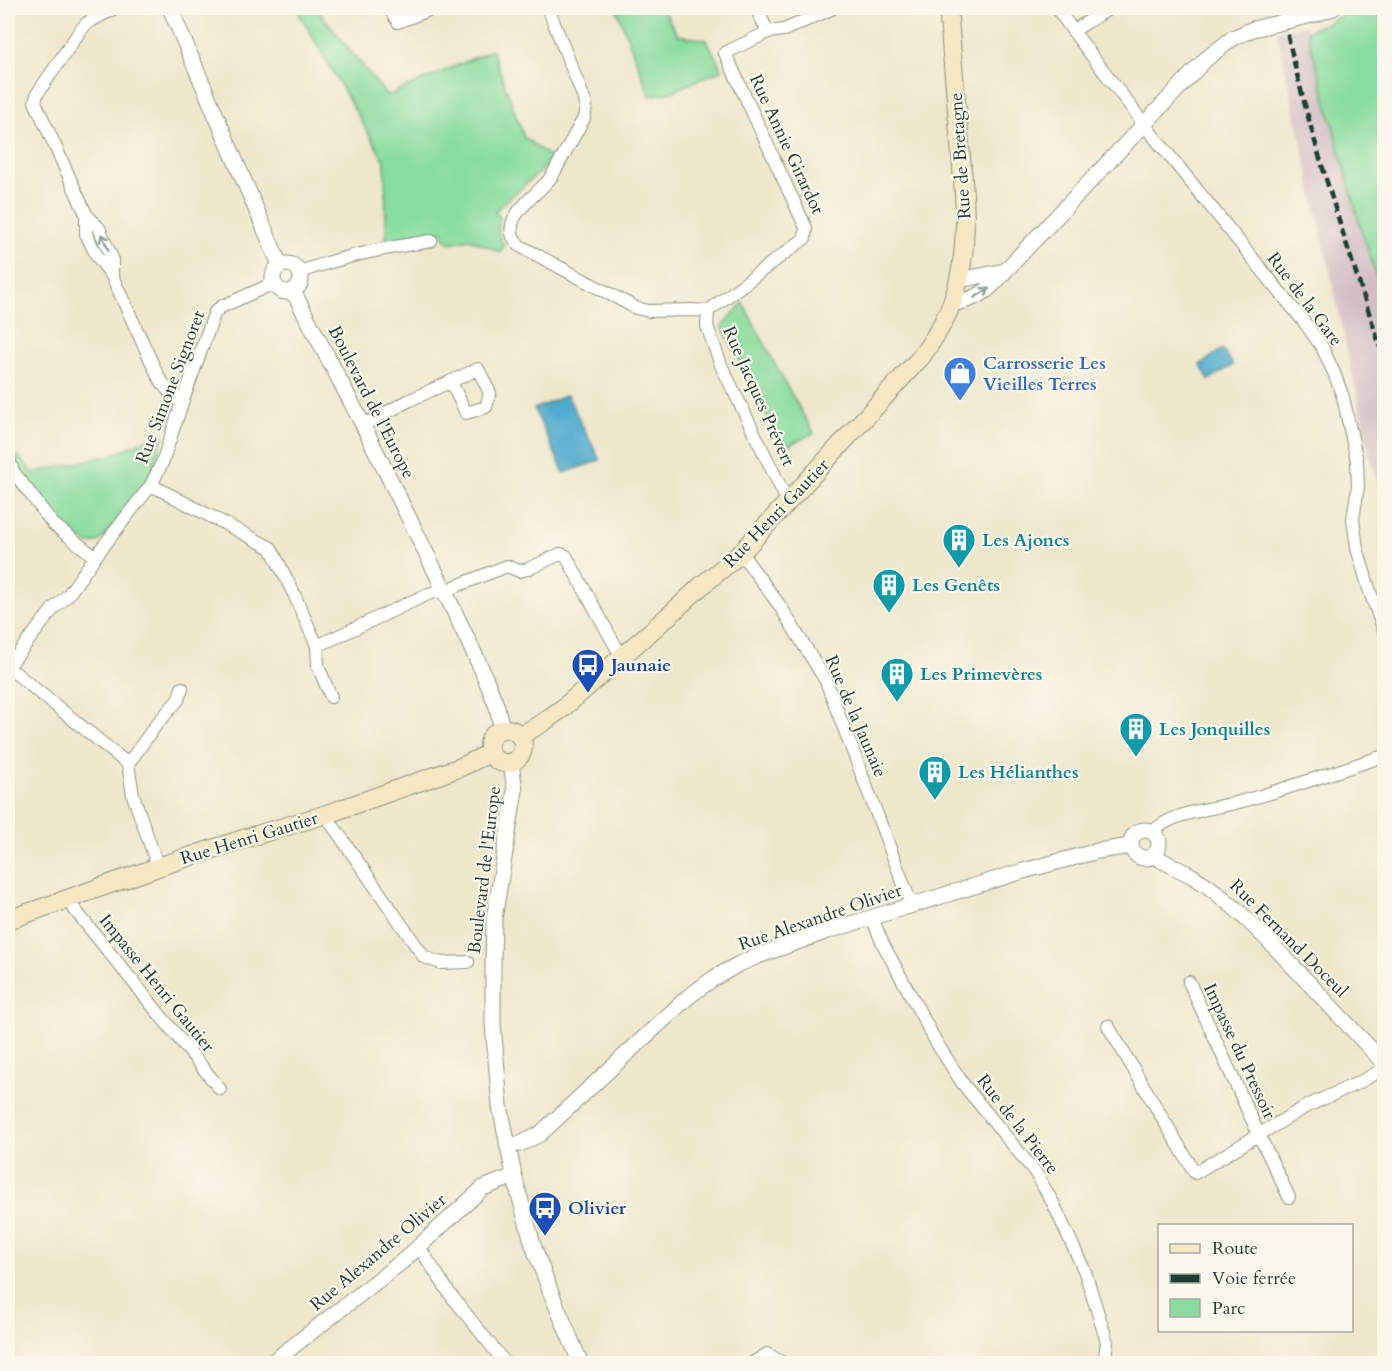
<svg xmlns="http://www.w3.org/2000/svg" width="1392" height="1371" font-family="Cardo,serif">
  <rect width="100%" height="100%" fill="#fbf7ec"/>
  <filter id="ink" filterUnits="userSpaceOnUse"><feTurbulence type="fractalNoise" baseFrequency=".0167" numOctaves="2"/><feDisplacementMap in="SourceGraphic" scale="12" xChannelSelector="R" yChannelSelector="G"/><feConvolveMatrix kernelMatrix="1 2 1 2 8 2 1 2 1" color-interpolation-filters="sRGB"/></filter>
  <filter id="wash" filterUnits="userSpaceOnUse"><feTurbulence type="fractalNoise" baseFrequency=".008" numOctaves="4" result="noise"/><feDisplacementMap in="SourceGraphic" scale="24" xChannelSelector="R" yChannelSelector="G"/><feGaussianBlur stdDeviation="1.35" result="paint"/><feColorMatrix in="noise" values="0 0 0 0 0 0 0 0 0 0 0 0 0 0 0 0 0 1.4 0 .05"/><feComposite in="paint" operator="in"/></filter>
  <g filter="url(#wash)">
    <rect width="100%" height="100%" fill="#efe7cb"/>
    <path fill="#d2bec4" d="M1306 25 1360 225 1384 300V500L1371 459 1277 31Z"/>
    <path fill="#88dc9e" stroke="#548c69" stroke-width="1.5" d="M296 8H316L387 96 492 50 524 137 551 158 545 167 495 211 500 217C497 227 498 236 504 245L500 252 470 239 449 243 441 232 386 241 385 162Z
      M616 8H662L678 35 707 40 722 70 669 93 650 96Z
      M1356 8H1384V300L1360 225 1307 31 1325 24Z
      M743 303 790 392 814 433 783 448 722 326Z
      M160 434 164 435 149 478 102 539 96 543 88 544 59 520 18 469 17 455 33 473 111 455Z"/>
    <path fill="#51abce" stroke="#387481" stroke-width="1.5" d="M1222 349 1233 365 1209 380 1200 365Z
      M567 395 600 460 564 473 534 409Z"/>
  </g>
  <g filter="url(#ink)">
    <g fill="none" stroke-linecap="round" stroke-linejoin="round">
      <g stroke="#879280" stroke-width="14">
        <path id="minor" d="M389 8 398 22 434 8
          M548 8 583 96 586 107 584 118 552 176C538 196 493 220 520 246L636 308 649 311 692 310 708 311 707 326 721 365 784 494 790 500
          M1057 8 1073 31 1151 133 1305 323 1322 347 1334 373 1343 397 1357 461 1358 487 1353 519 1357 548 1370 592 1384 631
          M1073 31 1110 8
          M768 32 784 30 833 8
          M86 214V234L97 256 112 276 158 376C165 387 171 396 182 403
          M300 272C344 256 385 248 431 241
          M112 276V258L99 228 86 214 35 102 37 94 80 31 87 23 115 8
          M708 311 805 238 806 228 725 53 768 32 756 8
          M363 425 410 400 478 369 490 393 486 407 466 413 451 382
          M8 457 13 471 53 524 95 557
          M151 485 271 548 294 594 317 646 428 594 444 590
          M741 553 780 606 826 681 912 906
          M454 587 507 566 519 571 528 569 560 554 566 556 616 647 622 656
          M317 646 318 666 331 697
          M128 764 156 725 178 700 182 688
          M327 814 331 823 424 957 441 963 468 962
          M1153 832C1171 812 1214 809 1239 802 1288 789 1336 771 1384 756
          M158 867 133 795 128 764 8 667 53 609 68 595 95 557 151 485 162 463 182 403 215 312 221 307 274 283
          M66 899 220 1089
          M872 918 883 944 936 1042 963 1084 1035 1172 1053 1203 1085 1272 1107 1342 1104 1364
          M1189 982 1259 1135 1289 1197
          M1108 1026 1195 1173 1305 1107 1360 1082 1378 1072 1384 1066
          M419 1247 450 1294 506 1364
          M751 1364 767 1354 785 1364"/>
      </g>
      <g stroke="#879280" stroke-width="17">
        <path id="tertiary" d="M170 8 280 265
          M1316 14 1333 8
          M273 278a14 14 0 1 1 28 0a14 14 0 1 1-28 0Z
          M959 279 970 278 1005 271
          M293 291 363 425 436 573 482 670 497 707 502 729
          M952 304C979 298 987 293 1005 271L1206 59 1233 38 1253 29
          M511 763 515 790 494 919 493 960V1024L500 1106 514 1176 533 1245 551 1293 581 1364
          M1131 844a14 14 0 1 1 28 0a14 14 0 1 1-28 0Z
          M1154 855 1161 860 1192 876 1208 886 1237 910 1269 941 1384 1063
          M507 1145 520 1144 540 1134 688 997 714 978 739 964 758 956 828 931 1023 871 1098 851 1131 846
          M270 1364 404 1260 483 1188 514 1176"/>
      </g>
      <g stroke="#879280" stroke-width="20">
        <path id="secondary" d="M489 746a17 17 0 1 1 34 0a17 17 0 1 1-34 0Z
          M520 736 542 723 563 708 673 612 700 587 741 553 921 357C939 332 953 308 959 279 969 235 964 190 960 145 956 99 952 53 948 8
          M8 920 158 867 243 839 327 814 461 767 490 753"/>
      </g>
      <use href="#minor" stroke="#fff" stroke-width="12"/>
      <use href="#tertiary" stroke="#fff" stroke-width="15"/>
      <use href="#secondary" stroke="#f7e8c3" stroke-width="18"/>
      <path stroke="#1f3d34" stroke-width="4.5" stroke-dasharray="9 4.5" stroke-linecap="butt" d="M1282 8C1306 127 1346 243 1384 358"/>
      <g stroke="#879280" stroke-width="17" stroke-linecap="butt">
        <path id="tertiary-bridge" d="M1253 29 1316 14"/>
      </g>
      <use href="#tertiary-bridge" stroke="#fff" stroke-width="15"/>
    </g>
    <defs><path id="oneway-shaft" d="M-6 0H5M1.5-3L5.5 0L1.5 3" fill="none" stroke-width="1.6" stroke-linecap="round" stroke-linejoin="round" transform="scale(1.5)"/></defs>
    <g stroke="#8f9e9a">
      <use href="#oneway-shaft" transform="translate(105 242) rotate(-113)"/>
      <use href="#oneway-shaft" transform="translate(982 293) rotate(-32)"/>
    </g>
  </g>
  <defs>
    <g id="shop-pin" transform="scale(1.725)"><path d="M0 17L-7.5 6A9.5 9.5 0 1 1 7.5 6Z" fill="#3f7fe0" stroke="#fbf7ec"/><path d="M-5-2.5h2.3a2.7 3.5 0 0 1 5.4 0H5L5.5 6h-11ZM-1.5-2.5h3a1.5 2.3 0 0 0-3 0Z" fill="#fff"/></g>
    <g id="building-pin" transform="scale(1.725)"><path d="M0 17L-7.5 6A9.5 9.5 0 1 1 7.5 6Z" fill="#0f9aa8" stroke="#fbf7ec"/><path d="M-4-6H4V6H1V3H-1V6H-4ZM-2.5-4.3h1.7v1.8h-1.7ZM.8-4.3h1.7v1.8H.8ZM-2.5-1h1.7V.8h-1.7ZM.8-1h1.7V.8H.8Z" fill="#fff"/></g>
    <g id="bus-pin" transform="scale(1.725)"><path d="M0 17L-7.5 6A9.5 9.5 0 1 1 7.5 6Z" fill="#1a4fb4" stroke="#fbf7ec"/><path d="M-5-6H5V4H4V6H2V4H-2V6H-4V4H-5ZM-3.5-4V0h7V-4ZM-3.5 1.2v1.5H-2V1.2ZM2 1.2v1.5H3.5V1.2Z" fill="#fff"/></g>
  </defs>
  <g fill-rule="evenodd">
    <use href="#shop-pin" x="960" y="373"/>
    <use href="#building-pin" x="959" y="540"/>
    <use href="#building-pin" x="889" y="585"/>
    <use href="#bus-pin" x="588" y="665"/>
    <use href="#building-pin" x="897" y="674"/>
    <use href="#building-pin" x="1136" y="729"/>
    <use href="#building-pin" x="935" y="772"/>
    <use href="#bus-pin" x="545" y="1208"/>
  </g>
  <g text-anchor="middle" stroke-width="4.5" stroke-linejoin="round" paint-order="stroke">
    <g font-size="18" fill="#1f3d34" stroke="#fbf7ec">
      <text transform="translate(787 144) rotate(65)" y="6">Rue Annie Girardot</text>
      <text transform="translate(960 156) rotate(-94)" y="6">Rue de Bretagne</text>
      <text transform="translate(1305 299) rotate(53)" y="6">Rue de la Gare</text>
      <text transform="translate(170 387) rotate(-69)" y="6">Rue Simone Signoret</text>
      <text transform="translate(759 396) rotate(66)" y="6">Rue Jacques Prévert</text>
      <text transform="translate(372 402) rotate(63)" y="6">Boulevard de l'Europe</text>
      <text transform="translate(776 513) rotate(-46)" y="6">Rue Henri Gautier</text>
      <text transform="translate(856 716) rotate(67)" y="6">Rue de la Jaunaie</text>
      <text transform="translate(249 838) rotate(-17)" y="6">Rue Henri Gautier</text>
      <text transform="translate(484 870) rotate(-83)" y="6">Boulevard de l'Europe</text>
      <text transform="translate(820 917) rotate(-19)" y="6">Rue Alexandre Olivier</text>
      <text transform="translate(1289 938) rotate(45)" y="6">Rue Fernand Doceul</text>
      <text transform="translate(157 983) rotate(51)" y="6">Impasse Henri Gautier</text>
      <text transform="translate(1240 1051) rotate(65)" y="6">Impasse du Pressoir</text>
      <text transform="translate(1018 1124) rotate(52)" y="6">Rue de la Pierre</text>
      <text transform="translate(378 1252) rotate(-40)" y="6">Rue Alexandre Olivier</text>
    </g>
    <g font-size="18" font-weight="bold" fill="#366cbe" stroke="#fbf7ec" text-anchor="start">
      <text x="983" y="369">Carrosserie Les<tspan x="983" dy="21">Vieilles Terres</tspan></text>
    </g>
    <g font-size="18" font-weight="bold" fill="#0d838f" stroke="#fbf7ec" text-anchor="start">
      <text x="982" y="546">Les Ajoncs</text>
      <text x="912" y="591">Les Genêts</text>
      <text x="920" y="680">Les Primevères</text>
      <text x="1159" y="735">Les Jonquilles</text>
      <text x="958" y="778">Les Hélianthes</text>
    </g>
    <g font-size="18" font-weight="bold" fill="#164399" stroke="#fbf7ec" text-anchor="start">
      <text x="611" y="671">Jaunaie</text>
      <text x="568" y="1214">Olivier</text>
    </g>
  </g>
  <rect width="1392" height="1371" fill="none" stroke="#fbf7ec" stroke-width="30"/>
  <rect x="1158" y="1224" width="195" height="108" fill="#fbf7ec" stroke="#a3ada2" stroke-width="1.5"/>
  <rect x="1170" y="1244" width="30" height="9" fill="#f7e8c3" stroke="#a3ada2" stroke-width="1.5"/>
  <text x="1212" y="1254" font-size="18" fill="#1f3d34">Route</text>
  <rect x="1170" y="1274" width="30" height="9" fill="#1f3d34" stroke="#a3ada2" stroke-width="1.5"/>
  <text x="1212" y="1284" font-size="18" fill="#1f3d34">Voie ferrée</text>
  <rect x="1170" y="1299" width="30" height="18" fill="#88dc9e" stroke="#a3ada2" stroke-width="1.5"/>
  <text x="1212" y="1314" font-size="18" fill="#1f3d34">Parc</text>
</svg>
